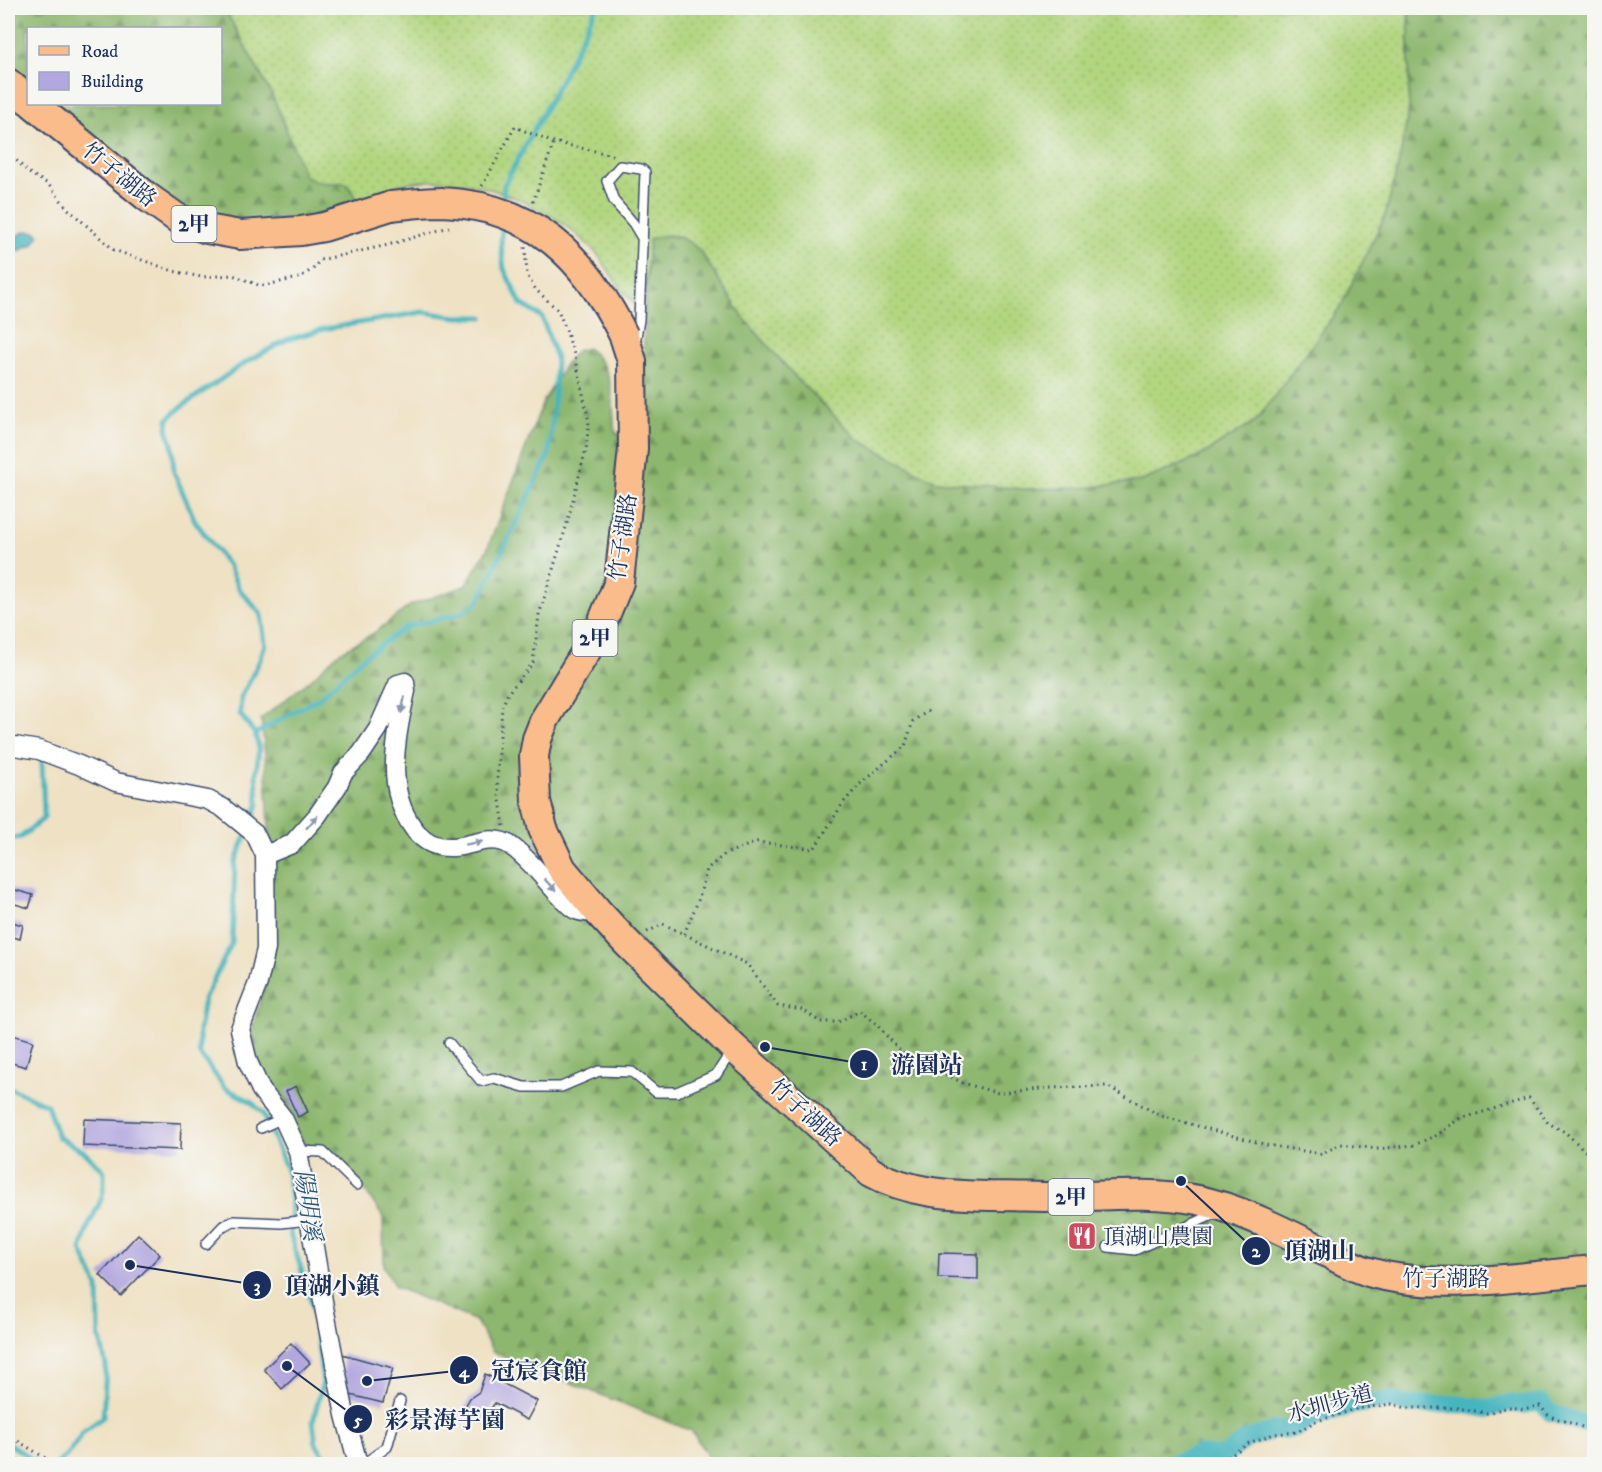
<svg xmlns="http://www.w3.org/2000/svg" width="1602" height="1472" font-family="'IM FELL DW Pica','Noto Serif TC',serif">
  <defs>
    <pattern id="grass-dots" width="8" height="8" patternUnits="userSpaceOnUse" patternTransform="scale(1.5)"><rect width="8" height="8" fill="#b2d680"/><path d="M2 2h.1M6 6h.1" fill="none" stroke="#98b871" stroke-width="1.8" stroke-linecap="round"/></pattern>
    <pattern id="forest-firs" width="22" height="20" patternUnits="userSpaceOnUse" patternTransform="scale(1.5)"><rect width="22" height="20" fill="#8db76e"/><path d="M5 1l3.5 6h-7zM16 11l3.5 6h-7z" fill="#72955e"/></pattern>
    <pattern id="water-waves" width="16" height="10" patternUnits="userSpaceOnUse" patternTransform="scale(1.5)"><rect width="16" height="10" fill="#46b5be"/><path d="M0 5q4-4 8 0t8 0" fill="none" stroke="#3a949e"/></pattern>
  </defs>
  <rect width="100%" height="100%" fill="#f6f6f2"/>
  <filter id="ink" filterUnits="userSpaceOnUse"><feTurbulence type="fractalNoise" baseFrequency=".0167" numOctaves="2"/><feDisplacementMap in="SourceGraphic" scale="12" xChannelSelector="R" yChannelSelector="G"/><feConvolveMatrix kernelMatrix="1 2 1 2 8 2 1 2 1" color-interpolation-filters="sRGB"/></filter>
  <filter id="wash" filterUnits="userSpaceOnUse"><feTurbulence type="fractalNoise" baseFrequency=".008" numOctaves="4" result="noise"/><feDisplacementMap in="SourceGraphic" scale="24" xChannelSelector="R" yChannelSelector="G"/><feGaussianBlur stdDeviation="1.35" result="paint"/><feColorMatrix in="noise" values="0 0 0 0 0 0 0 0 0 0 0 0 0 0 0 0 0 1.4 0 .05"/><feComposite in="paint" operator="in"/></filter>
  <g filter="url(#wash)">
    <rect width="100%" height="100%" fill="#efe1c3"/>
    <path fill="url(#grass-dots)" stroke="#66826f" stroke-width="1.5" d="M224 8H1409V110L1399 162 1385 216 1341 306 1257 420 1199 457 1142 481 1083 488 1023 489 935 481 857 439 798 380 743 317 700 251 678 236 668 235 649 239 644 314C636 305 627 296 620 287 611 276 605 263 596 253 553 206 477 174 414 182 395 184 375 195 358 201L350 187C334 181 319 186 304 175L274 99Z"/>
    <path fill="url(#forest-firs)" stroke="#547366" stroke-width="1.5" d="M8 8H224L274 99 304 175C318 186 330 182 346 183L358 201 323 215 249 224 207 220 145 184 48 104H220V28H28V88L8 71Z
      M1409 8H1594V1428L1567 1413 1534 1403 1357 1407 1316 1419 1283 1422 1209 1452 1161 1464H712L692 1431 493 1352 476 1321 395 1287 384 1267 383 1217 358 1180 302 1141 270 1088 256 1059 250 1035 265 985 271 866 265 751 261 719 309 681 340 652 374 633 411 605 465 586 487 550 543 402 566 363 576 351 587 348C613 366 613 397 614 426L616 433 623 436 643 364 649 239C669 232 685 236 700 251L743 317 798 380 857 439 935 481 1023 489 1083 488 1142 481 1199 457 1257 420 1341 306 1385 216 1399 162 1409 110Z"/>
    <path fill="url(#water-waves)" stroke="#30728e" stroke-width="1.5" d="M25 231 37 232 39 235 32 245 17 252 10 243V240Z"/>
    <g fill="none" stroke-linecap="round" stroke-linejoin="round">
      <path stroke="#46b5be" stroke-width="5" d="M503 205 504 185 564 74 596 8
        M255 734 319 698 365 656 406 627 463 613 478 602 549 454 555 386 556 358 542 317 521 304 504 269 501 245 502 223
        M8 839 21 837 44 818 42 761
        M8 1087 47 1105 58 1137 83 1151 104 1171C105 1201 99 1202 88 1227 85 1234 83 1243 81 1250L98 1287 99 1334 106 1366 103 1417 84 1431 68 1454 57 1464
        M8 1443 39 1464
        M331 1464 316 1444 313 1421 323 1382 312 1303 290 1234 291 1201 287 1170 263 1113 250 1101 225 1088 199 1053V1031L204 999 232 943 235 863 258 805 256 775 259 748 255 734 240 714 241 698 260 660 265 644 261 614 239 589 229 567 195 521 174 472 172 444 167 429 168 419 181 407 243 364 286 340 324 329 423 312 457 317H483"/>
      <path stroke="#46b5be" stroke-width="18" d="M1172 1464 1200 1454 1220 1456 1228 1453 1247 1439 1274 1430 1296 1429 1312 1418 1355 1405 1391 1400 1407 1405 1458 1404 1487 1409 1509 1403 1523 1405 1541 1402 1551 1413 1594 1427"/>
    </g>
    <g id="blocks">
      <path fill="#b2a7df" d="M8 888 33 895 29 908 8 902Z
        M8 921 23 925 20 939 8 936Z
        M8 976 12 977 9 1003H8Z
        M12 1035 33 1041 26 1067 8 1062V1052Z
        M296 1086 308 1112 298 1117 286 1091Z
        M84 1119 181 1123 180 1150 83 1146Z
        M138 1234 160 1255 121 1296 100 1275Z
        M939 1253 978 1254V1279L938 1278Z
        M291 1343 310 1363 282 1389 264 1369Z
        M342 1354 393 1368 383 1403 346 1394Z
        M485 1374 537 1401 527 1420 495 1403 481 1422 462 1412 470 1398 479 1392Z"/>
    </g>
  </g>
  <g filter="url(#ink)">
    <use href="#blocks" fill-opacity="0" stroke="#3b4a6d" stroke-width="1.5"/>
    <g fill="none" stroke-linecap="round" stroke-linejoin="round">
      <g stroke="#3b4a6d" stroke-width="12">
        <path id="service" d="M635 343 639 320 645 172 641 169 620 166 607 181 614 201 633 223 642 238
          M449 1043 481 1081 494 1078 524 1087H561L599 1071 632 1072 656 1092H677L716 1075 731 1052
          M261 1128 283 1118
          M298 1151 323 1152 357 1185
          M206 1244 223 1226 234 1221 281 1223 309 1220
          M1108 1247 1135 1250 1219 1212
          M357 1463H365L387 1447 400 1401"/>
      </g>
      <g stroke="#3b4a6d" stroke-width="21">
        <path id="minor" d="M8 745 39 750 79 765 116 782 208 800 223 808 255 834 265 855 266 949 258 983 240 1029 248 1062 261 1090 283 1118 298 1151 324 1307 345 1415 358 1464
          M265 855 292 844 317 816 337 787 343 773 361 754 378 729 398 684 405 682 406 691C396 735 384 790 414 829 424 842 436 848 453 847 472 846 493 833 511 846 531 860 545 881 562 898 566 902 571 908 576 910 582 913 591 912 599 913"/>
      </g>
      <g stroke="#3b4a6d" stroke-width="32">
        <path id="primary" d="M8 83 28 100
          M33 104 146 196 177 218 207 229 240 235 301 231 324 227 391 206
          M624 336 632 361 633 449 619 582 599 630 545 719 537 739 534 756 536 801 543 829 562 869 599 913 626 942 734 1048 871 1172C908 1193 949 1195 990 1196 1013 1196 1035 1197 1058 1197 1104 1196 1152 1191 1198 1200 1242 1209 1288 1234 1328 1253 1341 1260 1355 1268 1369 1272 1436 1292 1525 1276 1594 1270"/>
      </g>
      <path stroke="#3b4a6d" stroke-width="3" stroke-dasharray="1.5 4.5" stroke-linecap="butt" d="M8 152 29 173 48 184 68 209 114 250 173 271 201 277 233 275 261 286 299 278 313 269 320 260 388 245 449 227
        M482 186 515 127 549 141 613 155
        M533 202 554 142
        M504 826 497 781 502 707 508 693 533 663 539 615 566 527 586 449 589 422 576 360 566 330 558 310 536 290 527 275 525 247
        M647 932 663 924 747 964 778 1006 803 1010 820 1022H838L860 1011 878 1026 901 1052 963 1083 998 1093 1050 1088 1107 1086 1161 1116 1267 1145 1321 1154 1341 1144 1377 1149 1414 1145 1437 1135 1460 1119 1529 1098 1548 1123 1565 1132 1594 1159
        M684 934 698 901 707 869 725 854 757 842 814 849 843 803 860 784 905 746 913 721 930 710
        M8 1435 55 1464
        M8 1454 26 1464
        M1181 1464 1200 1458 1221 1459 1230 1456 1249 1443 1274 1434 1297 1432 1314 1422 1356 1409 1391 1404 1407 1408H1458L1487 1413 1509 1407 1523 1409 1540 1406 1549 1416 1594 1431"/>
      <use href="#service" stroke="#fff" stroke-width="9"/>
      <use href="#minor" stroke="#fff" stroke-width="18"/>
      <use href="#primary" stroke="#f9bc8a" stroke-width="28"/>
      <g stroke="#3b4a6d" stroke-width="32" stroke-linecap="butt">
        <path id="primary-bridge" d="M391 206C408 204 425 202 442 202 534 206 585 257 624 336"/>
      </g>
      <use href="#primary-bridge" stroke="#f9bc8a" stroke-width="28"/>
    </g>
    <defs><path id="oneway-solid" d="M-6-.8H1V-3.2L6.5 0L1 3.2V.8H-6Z" transform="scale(1.5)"/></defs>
    <g fill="#8d97ae">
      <use href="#oneway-solid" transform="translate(403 705) rotate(102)"/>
      <use href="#oneway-solid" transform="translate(312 822) rotate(-48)"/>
      <use href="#oneway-solid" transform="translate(474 843) rotate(-10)"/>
      <use href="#oneway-solid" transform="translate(550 885) rotate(47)"/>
    </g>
  </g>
  <defs>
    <g id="restaurant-square" transform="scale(1.5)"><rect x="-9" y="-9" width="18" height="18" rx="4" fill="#d1495b" stroke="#f6f6f2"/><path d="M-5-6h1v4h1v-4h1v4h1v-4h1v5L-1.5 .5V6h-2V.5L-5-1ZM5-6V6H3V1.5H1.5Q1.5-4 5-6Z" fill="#fff"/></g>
  </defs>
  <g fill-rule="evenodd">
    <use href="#restaurant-square" x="1082" y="1236"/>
  </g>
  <g text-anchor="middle" stroke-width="4.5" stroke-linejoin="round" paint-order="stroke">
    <g fill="#f6f6f2" stroke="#5d6b8a" stroke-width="1.5">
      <rect x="171.5" y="206" width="45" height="36" rx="4.5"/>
      <rect x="572.5" y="620" width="45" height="36" rx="4.5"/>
      <rect x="1048.5" y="1179" width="45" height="36" rx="4.5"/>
    </g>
    <g font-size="21" font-weight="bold" fill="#1b2f5e">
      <text x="194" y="231">2甲</text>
      <text x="595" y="645">2甲</text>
      <text x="1071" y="1204">2甲</text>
    </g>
    <g font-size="22" fill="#1b2f5e" stroke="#f6f6f2">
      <text transform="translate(120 174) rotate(39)" y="8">竹子湖路</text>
      <text transform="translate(622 537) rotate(-82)" y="8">竹子湖路</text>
      <text transform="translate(806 1112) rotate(42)" y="8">竹子湖路</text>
      <text x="1446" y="1286">竹子湖路</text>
      <text transform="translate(1330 1403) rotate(-15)" y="8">水圳步道</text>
    </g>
    <g font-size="22" fill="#1b2f5e" stroke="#f6f6f2" text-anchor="start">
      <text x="1103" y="1244">頂湖山農園</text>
    </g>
    <g font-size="24" font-style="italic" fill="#28577b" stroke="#f6f6f2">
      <text transform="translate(308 1205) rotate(82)" y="8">陽明溪</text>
    </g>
  </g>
  <path fill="none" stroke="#1b2f5e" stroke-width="2" d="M765 1047L864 1064M1181 1181L1256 1251M130 1265L257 1285M367 1381L464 1370M287 1366L358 1419"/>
  <g fill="#1b2f5e" stroke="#f6f6f2" stroke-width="2">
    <circle cx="765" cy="1047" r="6"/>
    <circle cx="1181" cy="1181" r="6"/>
    <circle cx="130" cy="1265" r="6"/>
    <circle cx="367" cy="1381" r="6"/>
    <circle cx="287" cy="1366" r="6"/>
    <circle cx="864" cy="1064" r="15"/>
    <circle cx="1256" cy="1251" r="15"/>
    <circle cx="257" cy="1285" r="15"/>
    <circle cx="464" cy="1370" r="15"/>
    <circle cx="358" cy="1419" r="15"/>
  </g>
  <g font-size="18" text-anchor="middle" font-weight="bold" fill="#fff">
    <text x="864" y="1070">1</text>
    <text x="1256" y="1257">2</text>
    <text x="257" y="1292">3</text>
    <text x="464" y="1377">4</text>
    <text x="358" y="1426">5</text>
  </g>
  <g font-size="24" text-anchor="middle" font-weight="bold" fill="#1b2f5e" stroke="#f6f6f2" stroke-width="4.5" stroke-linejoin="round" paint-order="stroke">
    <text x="927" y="1073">游園站</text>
    <text x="1319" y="1259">頂湖山</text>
    <text x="332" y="1294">頂湖小鎮</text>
    <text x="539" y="1379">冠宸食館</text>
    <text x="445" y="1428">彩景海芋園</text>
  </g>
  <rect width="1602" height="1472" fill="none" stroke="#f6f6f2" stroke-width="30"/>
  <rect x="27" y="27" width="195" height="78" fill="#f6f6f2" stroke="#9ea6b7" stroke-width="1.5"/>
  <rect x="39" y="46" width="30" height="9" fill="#f9bc8a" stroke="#9ea6b7" stroke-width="1.5"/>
  <text x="81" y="57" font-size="18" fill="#1b2f5e">Road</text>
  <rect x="39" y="72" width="30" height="18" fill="#b2a7df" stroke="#9ea6b7" stroke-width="1.5"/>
  <text x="81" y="87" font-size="18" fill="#1b2f5e">Building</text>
</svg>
